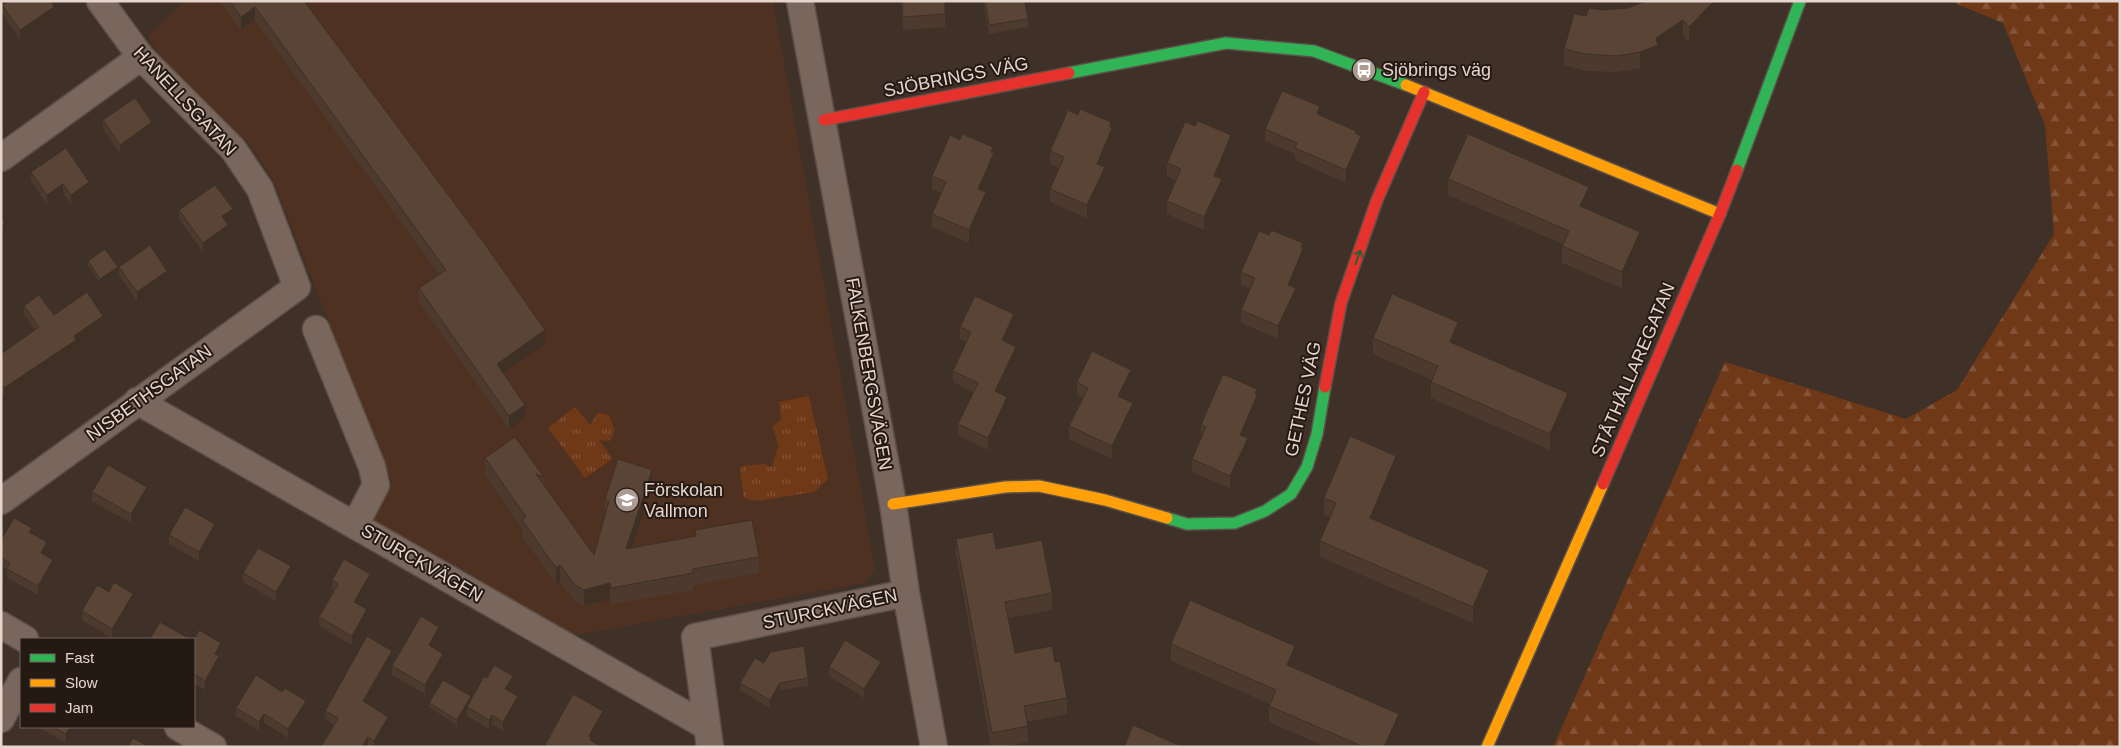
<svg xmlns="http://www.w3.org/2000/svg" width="2121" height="748" font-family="Helvetica,sans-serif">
  <defs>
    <pattern id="forest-firs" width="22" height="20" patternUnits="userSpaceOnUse" patternTransform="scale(1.25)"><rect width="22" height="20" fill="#6f3817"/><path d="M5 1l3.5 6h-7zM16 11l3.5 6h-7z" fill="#845438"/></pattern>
    <pattern id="park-tufts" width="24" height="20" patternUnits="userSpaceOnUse" patternTransform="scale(1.25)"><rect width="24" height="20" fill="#6f3817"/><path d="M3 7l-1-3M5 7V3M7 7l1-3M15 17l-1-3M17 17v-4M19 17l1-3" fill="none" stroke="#845438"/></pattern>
  </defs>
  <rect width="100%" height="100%" fill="#3f3028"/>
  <path fill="#4f3121" d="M185 1H773L875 569 865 583 570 636 372 522 392 482 272 177 249 143 172 71 147 36Z"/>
  <path fill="url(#forest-firs)" d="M1950 1H2120V747H1553L1725 362 1906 419 1957 390 2054 234 2045 125 2003 23Z"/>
  <path fill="url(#park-tufts)" d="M809 396 828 479 814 492 757 501 744 498 740 471 742 466 765 464 772 467 778 446 773 427 781 419 779 402Z
    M575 407 590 425 598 413 609 415 615 430 610 441 599 440 612 459 585 478 548 428Z"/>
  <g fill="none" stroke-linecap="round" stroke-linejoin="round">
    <g stroke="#5b4f47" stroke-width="29">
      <path id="street" d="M800 1 893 504 906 593 934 747
        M1 158 141 57
        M316 329 372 467 376 485 355 525
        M137 401 706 726
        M1 501 297 287 260 189 233 149 141 57 100 1
        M1 625 25 639
        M1 719 21 681
        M178 727 213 747
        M710 747 695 637 906 593"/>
    </g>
    <g stroke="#5b4f47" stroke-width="14">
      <path id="fast" d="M1069 73 1226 43 1314 51 1406 85
        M1737 170 1800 1
        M1167 518 1187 524 1235 523 1265 511 1291 494 1307 467 1317 434 1325 387"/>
    </g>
    <g stroke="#5b4f47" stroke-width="14">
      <path id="slow" d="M1406 85 1720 214
        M893 504 1005 487 1039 486 1105 500 1167 518
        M1487 747 1603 484"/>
    </g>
    <g stroke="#5b4f47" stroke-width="14">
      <path id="jam" d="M824 120 1069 73
        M1325 387 1341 303 1377 200 1424 92
        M1603 484 1720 214 1737 170"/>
    </g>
    <use href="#street" stroke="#79665d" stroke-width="26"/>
    <use href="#fast" stroke="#30b455" stroke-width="11"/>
    <use href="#slow" stroke="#ff9f0a" stroke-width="11"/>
    <use href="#jam" stroke="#e5322d" stroke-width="11"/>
  </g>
  <path fill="#4d3a2e" d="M1 1H5V4L54 16 20 39 2 14V11L1 12Z
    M220 1H305V2L545 344 503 373 525 418 509 429 419 302V288L439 274 255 20 241 30Z
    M901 1H945V27L903 30Z
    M983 1H1025L1028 19V27L989 34Z
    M1646 1H1721L1714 17 1689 43 1683 36 1658 53V61L1640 68 1617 72 1586 71 1564 65V49L1586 16 1602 10 1628 8Z
    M1320 115 1356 134 1361 149 1346 183 1295 160V154L1265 141V129Z
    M103 120 152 131 120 153 103 129Z
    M1111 127 1112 141 1101 166 1105 180 1087 218 1050 202V189L1059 168 1050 164V151Z
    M960 140 993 152 994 166 983 191 986 205 969 243 932 227V214L941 193 932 189V176Z
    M1231 148 1218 178 1222 192 1204 230 1167 214V201L1176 180 1167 176V163Z
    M31 172 89 191 71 204 63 193 47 204 31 181Z
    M1448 179 1589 203 1586 209 1640 248 1622 288 1562 263V246L1563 244 1448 195Z
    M179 210 233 218 226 222 228 234 203 252 179 219Z
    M1303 248V262L1292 287 1296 301 1278 339 1241 323V310L1250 289 1241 285V272Z
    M88 261 118 271 100 283 88 266Z
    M119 267 167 280 137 301 119 275Z
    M24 306 54 315 103 324 76 343V348L4 397 1 393V354L35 330 24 314Z
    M1014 326 1006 342 1016 359 1000 394 1007 409 988 450 958 435V424L973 392 953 382V371L967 342 960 339V327Z
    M1373 338 1458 339 1456 345 1568 409 1550 450 1431 398V382L1432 380 1373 354Z
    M1077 382 1131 383 1123 398 1133 415 1112 459 1069 439V426L1083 398 1077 395Z
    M1257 389V408L1245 437 1248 451 1230 488 1192 472V459L1201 438V425Z
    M485 458 544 477V485L594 555 605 516V499L652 487 632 547 695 536V530L759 557V573L693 585V590L611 604 610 599 584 606 575 601 560 582 556 584 522 536V528L485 475Z
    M1396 472 1375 521 1489 586 1473 623 1320 557V541L1330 517 1324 514V498Z
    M92 492 147 496 131 523 92 501Z
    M215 533 199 561 169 544V535Z
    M32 534 47 551 45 555 53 568 38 595 7 578V570L1 566V540Z
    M956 539 996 549 1052 593V610L1008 618 1015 653 1055 662 1067 698V714L1027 722 1028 742 1003 747H991L956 555Z
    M243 573 291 575 276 601 243 582Z
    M332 580 370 583 358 604 367 618 352 645 319 626V617L334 590 332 589Z
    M109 592 133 602 112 638 82 620V611Z
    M439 636 433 647 443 662 425 694 392 675V666Z
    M194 640 221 652 219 656V665L205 690 194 683Z
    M1171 644 1295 662 1293 668 1399 730 1391 747H1326L1269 722V706L1270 704 1171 661Z
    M392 660 366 703 388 725 375 747H370L325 719V711Z
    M764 663 808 678V686L780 690 770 708 740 690V683Z
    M829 667 881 671 864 698 829 676Z
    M487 678 513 685 509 691 518 705 503 731 492 724 489 729 467 716V707L457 725 429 707V703L471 700Z
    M236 708 306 710 288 738 264 723 259 731 236 716Z
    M38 727H75L66 743Z"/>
  <path fill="#3e3025" d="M3 1H5V9L2 5V11L1 12V3Z
    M1714 1H1721L1714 17 1689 43V27Z
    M54 7V16L20 39V30Z
    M255 7V20L241 30V17Z
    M1683 20V36L1658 53V61L1640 68V52L1656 38Z
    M1320 106V119L1317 114Z
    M152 122V131L120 153V145Z
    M1111 122 1112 141 1097 177V164Z
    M1231 135V148L1214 189V176Z
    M1361 136V149L1346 183V170Z
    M993 147 994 166 978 202V189Z
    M1105 167V180L1087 218V205Z
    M1222 179V192L1204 230V217Z
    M89 182V191L71 204V195Z
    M63 184V193L47 204V195Z
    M1589 187V203L1580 222V206Z
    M986 192V205L969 243V230Z
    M233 209V218L222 225V216Z
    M5 224V233L1 236V227Z
    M228 225V234L203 252V243Z
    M1640 232V248L1622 288V272Z
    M1303 243V262L1288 298V285Z
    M118 267V271L100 283V279Z
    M167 271V280L137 301V292Z
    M1296 288V301L1278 339V326Z
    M1014 314V326L1002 352V340Z
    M103 316V324L76 343V348L4 397V388L74 336Z
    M1458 322V339L1450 358V342Z
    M545 330V344L497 377V364Z
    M1016 347V359L995 403V391Z
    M1131 370V383L1118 408V396Z
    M1257 389V408L1240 447V435Z
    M1568 393V409L1550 450V434Z
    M1007 397V409L988 450V438Z
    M1133 403V415L1112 459V446Z
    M525 405V418L509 429V416Z
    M1248 438V451L1230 488V476Z
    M1396 456V472L1370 534V518Z
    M652 470V487L626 565V549Z
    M147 487V496L131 523V514Z
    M215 524V533L199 561V552Z
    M47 542V551L41 562V553Z
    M53 560V568L38 595V586Z
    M560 565V582L556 584V568Z
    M291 566V575L276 601V592Z
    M1489 570V586L1473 623V607Z
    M370 574V583L354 611V602Z
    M610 583V599L584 606V590Z
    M133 594V602L112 638V629Z
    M367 609V618L352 645V636Z
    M439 627V636L429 654V645Z
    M221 643V652L215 663V654Z
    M1295 646V662L1287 682V665Z
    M392 651V660L363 709V701Z
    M443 654V662L425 694V685Z
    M219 656V665L205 690V681Z
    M881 662V671L864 698V689Z
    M513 676V685L505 698V689Z
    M780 683V690L770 708V700Z
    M471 696V701L457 725V720Z
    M518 696V705L503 731V722Z
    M306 701V710L288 738V729Z
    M603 711V719L591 739V746L589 736Z
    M264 714V723L259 731V722Z
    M1399 714V730L1391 747H1384Z
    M492 715V724L489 729V720Z
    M388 717V725L375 747H374V741Z
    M70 727H75L66 743V734Z
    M368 737V746L367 747H362Z"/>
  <path fill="#594435" stroke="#3e3025" d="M8 1H51L54 7 20 30 2 5Z
    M230 1H304L484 243 545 330 497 364 525 405 509 416 419 288 446 270 255 7 241 17Z
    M902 1H945V14L903 17Z
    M985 1H1025L1028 19 989 25Z
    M1646 1H1714L1689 27 1683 20 1656 38 1658 45 1640 52 1617 56 1586 54 1564 49 1574 14 1586 16 1589 8 1602 10 1628 8Z
    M1282 91 1320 106 1317 114 1356 131 1355 133 1361 136 1346 170 1295 148 1297 143 1265 129Z
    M135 98 152 122 120 145 103 120Z
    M1080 109 1111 122 1110 127 1112 128 1097 164 1105 167 1087 205 1050 189 1064 157 1050 151 1068 110 1078 115Z
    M1198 121 1231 135 1214 176 1222 179 1204 217 1167 201 1181 169 1167 163 1185 122 1195 126Z
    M962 134 993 147 991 152 994 153 978 189 986 192 969 230 932 214 946 182 932 176 950 135 960 140Z
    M1468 134 1589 187 1580 206 1640 232 1622 272 1562 246 1569 231 1448 179Z
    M66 148 89 182 71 195 63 184 47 195 31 172Z
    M215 185 233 209 222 216 228 225 203 243 179 210Z
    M1 218 5 224 1 227Z
    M1271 230 1303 243 1301 248 1303 249 1288 285 1296 288 1278 326 1241 310 1255 278 1241 272 1259 231 1269 235Z
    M150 245 167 271 137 292 119 267Z
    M105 249 118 267 100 279 88 261Z
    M87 292 103 316 74 336 76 340 4 388 1 384V354L39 327 24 306 39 295 54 315Z
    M1392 294 1458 322 1450 342 1568 393 1550 434 1431 382 1438 366 1373 338Z
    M975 296 1014 314 1002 340 1016 347 995 391 1007 397 988 438 958 424 978 383 953 371 971 332 960 327Z
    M1092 351 1131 370 1118 396 1133 403 1112 446 1069 426 1088 388 1077 382Z
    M1223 374 1257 389 1255 394 1257 396 1240 435 1248 438 1230 476 1192 459 1206 427 1201 425Z
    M1350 436 1396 456 1370 518 1489 570 1473 607 1320 541 1336 503 1324 498Z
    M515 437 544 477 536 474 594 555 609 501 605 499 618 459 652 470 626 549 696 536 695 530 752 520 759 557 693 569V573L611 588 610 583 584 590 575 585 560 565 556 568 522 520 526 517 485 458Z
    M108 465 147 487 131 514 92 492Z
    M185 507 215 524 199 552 169 535Z
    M14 518 32 528 29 532 47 542 41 553 53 560 38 586 7 569 10 563 1 558V540Z
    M993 532 996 549 1042 540 1052 593 1005 602 1015 653 1052 646 1055 662 1060 661 1067 698 1024 706 1028 726 992 733 956 539Z
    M258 548 291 566 276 592 243 573Z
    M344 559 370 574 354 602 367 609 352 636 319 617 338 584 332 580Z
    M114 582 133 594 112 629 82 611 97 585 109 592Z
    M1190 600 1295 646 1287 665 1399 714 1384 747H1364L1269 706 1276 690 1171 644Z
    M421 616 439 627 429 645 443 654 425 685 392 666Z
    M160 622 190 639H150Z
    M199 630 221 643 215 654 219 656 205 681 194 674V640Z
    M367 636 392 651 363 701 388 717 374 741 368 737 362 747H321L338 718 325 711Z
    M845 640 881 662 864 689 829 667Z
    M804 646 808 678 780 683 770 700 740 683 755 658 764 663 770 652Z
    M494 665 513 676 505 689 518 696 503 722 492 715 489 720 467 707 484 676 487 678Z
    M256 675 282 692 285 688 306 701 288 729 264 714 259 722 236 708Z
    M443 680 471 696 457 720 429 703Z
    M573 694 603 711 589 736 591 738 590 740 602 747H548L545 745Z
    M1133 725 1181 746V747H1124Z
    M53 727H70L66 734Z
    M133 738 149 747H128Z"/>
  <defs><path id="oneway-shaft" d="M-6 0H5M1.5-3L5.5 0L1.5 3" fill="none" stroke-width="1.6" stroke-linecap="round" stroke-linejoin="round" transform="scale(1.25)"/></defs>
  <use stroke="#2a5f31" href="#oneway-shaft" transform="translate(1358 257) rotate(-70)"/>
  <defs>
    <g id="bus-disc" transform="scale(1.25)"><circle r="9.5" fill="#ac9b93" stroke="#251913"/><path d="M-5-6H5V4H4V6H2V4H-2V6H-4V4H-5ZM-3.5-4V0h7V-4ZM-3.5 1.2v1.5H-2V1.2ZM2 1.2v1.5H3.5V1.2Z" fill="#fff"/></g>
    <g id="school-disc" transform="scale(1.25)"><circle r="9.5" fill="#ac9b93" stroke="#251913"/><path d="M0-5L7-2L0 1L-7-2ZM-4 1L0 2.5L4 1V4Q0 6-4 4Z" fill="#fff"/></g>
  </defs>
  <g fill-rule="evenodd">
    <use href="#bus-disc" x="1364" y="70"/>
    <use href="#school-disc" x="627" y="500"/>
  </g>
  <g text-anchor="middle" stroke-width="4" stroke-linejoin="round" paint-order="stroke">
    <g font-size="18" fill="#e6d5cc" stroke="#251913" text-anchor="start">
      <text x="1382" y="76">Sjöbrings väg</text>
      <text x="644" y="496">Förskolan<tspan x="644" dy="21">Vallmon</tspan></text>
    </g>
    <g font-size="18" fill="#e6d5cc" stroke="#251913">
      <text transform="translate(956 77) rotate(-11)" y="6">SJÖBRINGS VÄG</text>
      <text transform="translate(185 101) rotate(47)" y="6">HANELLSGATAN</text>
      <text transform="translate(1633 370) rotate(-67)" y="6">STÅTHÅLLAREGATAN</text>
      <text transform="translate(869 374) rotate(80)" y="6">FALKENBERGSVÄGEN</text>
      <text transform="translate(149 393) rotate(-36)" y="6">NISBETHSGATAN</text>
      <text transform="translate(1303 399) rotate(-78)" y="6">GETHES VÄG</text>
      <text transform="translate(422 563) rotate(30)" y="6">STURCKVÄGEN</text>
      <text transform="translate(830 609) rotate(-12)" y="6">STURCKVÄGEN</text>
    </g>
  </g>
  <rect width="2121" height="748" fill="none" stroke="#e6d5cc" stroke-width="5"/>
  <rect x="20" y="638" width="175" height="90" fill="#251913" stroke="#72645d"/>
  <rect x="30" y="654" width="25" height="8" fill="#30b455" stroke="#72645d"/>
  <text x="65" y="663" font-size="15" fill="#e6d5cc">Fast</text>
  <rect x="30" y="679" width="25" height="8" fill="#ff9f0a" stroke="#72645d"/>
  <text x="65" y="688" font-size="15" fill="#e6d5cc">Slow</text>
  <rect x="30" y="704" width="25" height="8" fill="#e5322d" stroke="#72645d"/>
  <text x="65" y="713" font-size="15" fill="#e6d5cc">Jam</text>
</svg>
